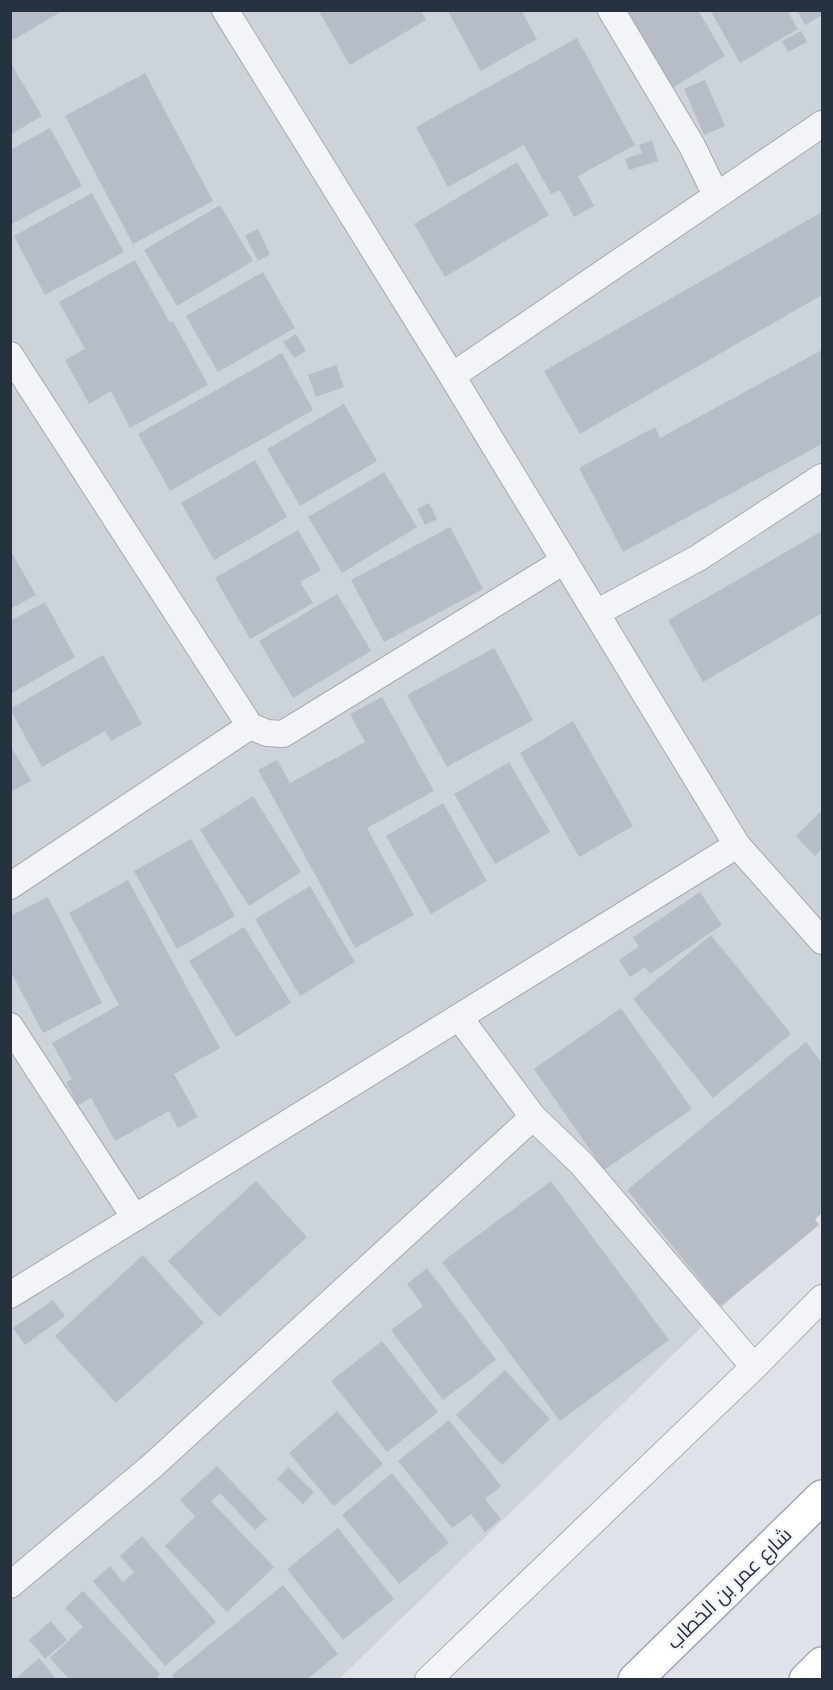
<svg xmlns="http://www.w3.org/2000/svg" width="833" height="1690" font-family="'Nunito Sans',Cairo,sans-serif">
  <rect width="100%" height="100%" fill="#dfe3e9"/>
  <path fill="#cdd3db" d="M11 11H822V1210L339 1679 11 1680Z"/>
  <path fill="#b6bdc6" d="M10 10H64L13 40 10 36Z
    M318 10H421L426 20 350 65Z
    M447 10H521L537 39 481 71Z
    M620 10H698L725 56 667 91Z
    M710 10H787L798 29 740 63Z
    M797 10H822V15L805 25Z
    M801 31 807 42 788 52 782 41Z
    M577 38 635 145 578 176 594 206 574 217 560 190 551 194 524 145 448 187 416 127Z
    M10 62 42 116 10 135Z
    M145 73 213 201 133 244 65 116Z
    M705 80 725 126 704 135 684 89Z
    M50 128 82 186 10 225V150Z
    M652 140 658 161 629 170 625 159 642 153 639 145Z
    M517 162 549 215 445 277 414 224Z
    M92 193 124 252 45 295 14 236Z
    M220 205 253 261 177 306 144 250Z
    M822 212V295L580 434 544 371Z
    M258 229 270 254 258 261 245 235Z
    M135 260 170 323 173 321 208 385 130 428 111 391 89 404 65 360 85 349 59 302Z
    M263 272 295 328 218 372 186 316Z
    M296 334 306 351 294 358 283 342Z
    M822 350V444L623 552 579 468 655 427 660 438Z
    M282 353 313 410 170 491 138 434Z
    M336 365 344 387 316 397 308 375Z
    M344 404 377 461 300 506 267 449Z
    M255 460 287 517 214 560 181 503Z
    M384 472 417 527 342 573 308 517Z
    M429 503 437 519 425 525 417 509Z
    M450 527 483 589 384 642 351 580Z
    M298 530 321 570 300 582 313 603 250 639 215 578Z
    M822 531V613L703 682 668 620Z
    M10 550 36 595 10 609Z
    M337 594 371 651 293 698 259 641Z
    M45 602 75 657 10 694V621Z
    M494 648 533 720 447 767 407 695Z
    M103 655 142 724 111 741 105 731 42 767 10 709Z
    M382 697 434 791 367 828 414 915 355 948 258 770 277 760 290 783 365 742 350 714Z
    M573 721 633 826 579 857 520 753Z
    M10 745 31 781 10 792Z
    M509 762 550 832 495 864 454 794Z
    M253 796 301 872 249 906 200 830Z
    M443 803 487 881 431 914 386 836Z
    M822 810V848L815 856 796 836Z
    M191 839 235 916 177 949 134 871Z
    M128 880 220 1048 174 1074 198 1117 178 1128 169 1111 115 1141 91 1098 78 1105 66 1082 72 1079 52 1043 119 1005 69 913Z
    M310 886 355 962 300 996 255 919Z
    M700 892 722 925 650 974 645 967 630 977 619 960 639 946 633 937Z
    M48 897 102 1003 43 1033 10 970V916Z
    M244 927 291 1003 236 1037 189 961Z
    M711 935 791 1034 713 1098 633 999Z
    M621 1008 692 1109 604 1170 534 1069Z
    M806 1042 822 1063V1213L815 1219 819 1225 721 1306 627 1190Z
    M256 1181 307 1237 219 1317 168 1261Z
    M551 1181 669 1340 560 1421 442 1262Z
    M143 1255 204 1323 116 1403 55 1336Z
    M427 1268 496 1360 443 1400 391 1330 423 1306 407 1284Z
    M53 1300 65 1316 25 1345 13 1328Z
    M382 1341 438 1412 387 1452 331 1381Z
    M505 1370 550 1419 502 1465 456 1415Z
    M337 1411 383 1464 334 1506 289 1453Z
    M449 1420 501 1486 485 1499 501 1519 485 1532 471 1514 452 1528 398 1461Z
    M217 1466 267 1519 255 1530 220 1493 195 1516 180 1500Z
    M288 1467 314 1492 303 1504 277 1479Z
    M392 1473 449 1543 399 1584 342 1515Z
    M211 1501 274 1567 227 1612 165 1546Z
    M338 1528 394 1599 343 1640 287 1569Z
    M142 1536 216 1622 165 1666 93 1581 110 1566 123 1582 134 1572 120 1556Z
    M283 1585 338 1654 306 1680H176L172 1675Z
    M83 1591 160 1674 155 1680H70L50 1658 83 1627 65 1608Z
    M51 1621 67 1640 45 1659 29 1640Z
    M39 1658 57 1680H14Z"/>
  <g fill="none" stroke-linecap="round" stroke-linejoin="round">
    <g stroke="#a4aab3" stroke-width="28">
      <path id="minor" d="M225 10 452 376
        M611 10 692 146 716 195
        M822 124 452 376 737 845 822 941
        M10 355 250 726 10 886
        M596 613 698 558 822 477
        M250 726 267 733 283 734 564 561
        M459 1017 533 1117 581 1163 754 1367
        M10 1026 135 1218
        M10 1295 737 845
        M10 1585 151 1467 533 1117
        M428 1680 754 1367 822 1298"/>
    </g>
    <g stroke="#9ea8b5" stroke-width="36">
      <path id="primary" d="M635 1680 822 1497
        M806 1680 822 1664"/>
    </g>
    <use href="#minor" stroke="#f2f4f7" stroke-width="26"/>
    <use href="#primary" stroke="#fff" stroke-width="33"/>
  </g>
  <g text-anchor="middle" stroke-width="4.5" stroke-linejoin="round" paint-order="stroke">
    <g font-size="20" fill="#273241" stroke="#eff2f6">
      <text transform="translate(729 1588) rotate(-44)" y="7">شارع عمر بن الخطاب</text>
    </g>
  </g>
  <rect width="833" height="1690" fill="none" stroke="#273241" stroke-width="24"/>
</svg>
